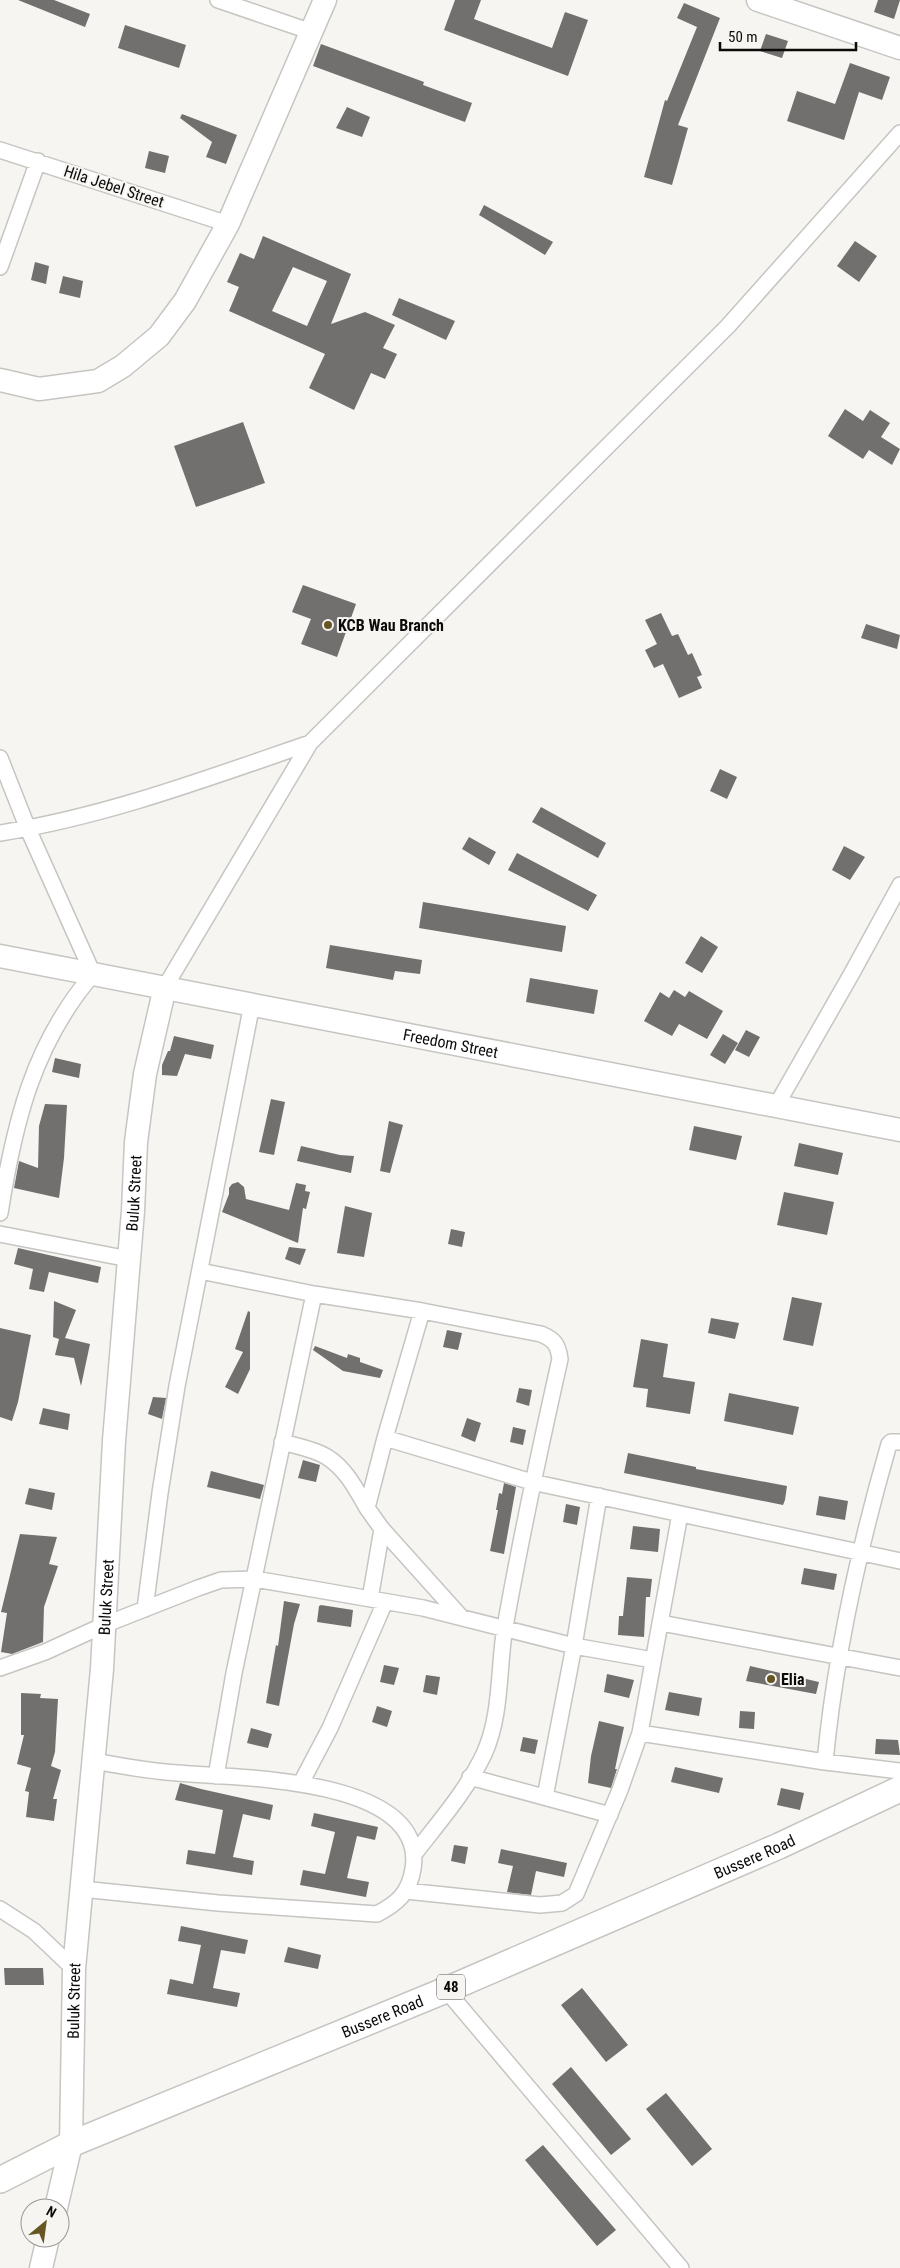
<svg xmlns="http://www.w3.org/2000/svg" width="900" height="2268" font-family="'Roboto Condensed',sans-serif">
  <rect width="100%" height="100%" fill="#f6f5f2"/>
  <path fill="#71706e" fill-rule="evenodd" d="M18 0H54L90 14 85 27Z
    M455 0H481L474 19 552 48 565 12 588 20 568 76 444 30Z
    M878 0H900L894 19 874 12Z
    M684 3 720 18 678 125 688 128 672 185 644 177 665 100 667 101 697 27 677 18Z
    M125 25 186 45 179 68 118 48Z
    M766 34 788 41 782 58 760 51Z
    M321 44 424 82 423 85 472 103 465 122 313 66Z
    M850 63 890 77 882 100 859 92 844 140 787 121 797 91 835 104Z
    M347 107 370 117 362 137 336 128Z
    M182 114 237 135 226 164 206 157 212 142 180 118Z
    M149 151 169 156 165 173 145 168Z
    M484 205 553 242 545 255 479 215Z
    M263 236 351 274 331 324 365 312 395 325 383 348 397 354 385 379 371 373 354 410 309 388 325 354 229 311 239 287 227 282 240 253 254 259ZM293 267 327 281 307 326 272 311Z
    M855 241 877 256 859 282 837 266Z
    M35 262 49 266 46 284 31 280Z
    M63 276 83 281 80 298 59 293Z
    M399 298 455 321 446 340 392 315Z
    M845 409 863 421 870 410 890 423 881 437 900 449 892 465 869 450 863 459 828 436Z
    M243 422 265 483 196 507 174 446Z
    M303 585 356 604 337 657 301 644 311 619 292 612Z
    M661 613 672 636 678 634 688 655 692 653 702 675 697 677 702 688 679 698 663 664 654 668 645 650 657 644 645 620Z
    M866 624 900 635 897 649 861 638Z
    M720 769 737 777 727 799 710 791Z
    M541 807 606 843 598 858 532 822Z
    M469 837 496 852 489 865 462 849Z
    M844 846 865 857 850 880 832 870Z
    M517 853 597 895 588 911 508 870Z
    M423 902 566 926 562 952 419 928Z
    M701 936 718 947 702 973 685 963Z
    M330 945 422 960 420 974 395 971 393 980 326 968Z
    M530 978 598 990 594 1014 526 1002Z
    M674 990 685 997 689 991 723 1011 707 1039 679 1024 672 1036 644 1021 660 992 669 998Z
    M746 1030 760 1037 749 1057 735 1050Z
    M723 1034 738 1043 725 1064 710 1055Z
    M174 1036 214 1045 211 1059 185 1054 177 1076 162 1075V1065L168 1051H170Z
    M55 1058 81 1064 79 1078 52 1072Z
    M271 1099 285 1102 274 1155 259 1152Z
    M45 1104 67 1105 64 1158 59 1198 14 1188 19 1161 38 1168 39 1126Z
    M389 1121 403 1125 390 1173 380 1171Z
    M694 1126 742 1136 736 1160 689 1150Z
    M799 1143 843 1153 838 1175 794 1166Z
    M301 1146 340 1155 354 1156 351 1173 297 1161Z
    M238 1182 244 1187 246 1199 289 1210 296 1183 306 1185 305 1191 310 1192 306 1209 303 1208 298 1243 222 1212 229 1194V1188L232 1184Z
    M784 1192 834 1202 827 1235 777 1225Z
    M345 1206 372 1213 364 1257 337 1253Z
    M451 1229 465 1232 462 1247 448 1244Z
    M289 1247 306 1249 300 1265 285 1259Z
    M18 1248 101 1267 98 1283 49 1272 44 1292 29 1289 33 1269 14 1264Z
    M792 1297 822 1303 813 1346 783 1340Z
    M54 1301 76 1310 65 1338 90 1344 81 1386 74 1358 55 1355 59 1339 53 1337Z
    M248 1311 250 1312V1369L238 1394 225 1387 243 1352 235 1349Z
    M711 1318 739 1323 735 1339 708 1333Z
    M0 1328 31 1335 18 1402 12 1421 0 1417Z
    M447 1330 462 1333 458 1350 443 1347Z
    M641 1339 668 1344 663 1377 695 1382 690 1414 646 1407 648 1389 633 1387Z
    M315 1346 347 1358 348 1354 360 1358V1362L383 1370 380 1378 343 1371 313 1350Z
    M519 1388 532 1390 529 1406 516 1402Z
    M729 1393 799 1407 793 1435 724 1421Z
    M153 1397 166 1398 162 1419 148 1414Z
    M43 1408 70 1414 68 1430 39 1424Z
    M467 1418 481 1423 475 1442 461 1436Z
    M513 1427 526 1430 523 1445 510 1442Z
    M628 1453 696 1467V1469L787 1486 785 1500 783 1505 624 1473Z
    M303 1460 320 1465 316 1482 298 1478Z
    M211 1471 264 1485 260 1499 207 1487Z
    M504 1483 516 1487 504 1554 490 1551 498 1510H496L499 1493 502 1494Z
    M29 1488 55 1493 52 1510 25 1504Z
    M819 1496 848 1501 845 1520 816 1515Z
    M566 1504 580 1507 577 1525 563 1522Z
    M633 1526 660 1529 658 1552 630 1549Z
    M20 1534 57 1537 49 1564 58 1566 44 1607 43 1642 12 1654 1 1652 7 1613 1 1612Z
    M804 1568 837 1574 834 1590 801 1584Z
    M627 1577 652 1579 650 1597H646L644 1637 618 1635 619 1616H623Z
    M284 1601 300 1604 294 1624 279 1706 266 1703 276 1645 278 1646Z
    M321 1605 353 1610 351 1627 317 1622 319 1606Z
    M384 1665 399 1668 394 1685 380 1682Z
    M750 1666 819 1682 816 1694 746 1681Z
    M607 1674 634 1680 629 1698 604 1692Z
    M426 1675 440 1677 437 1695 423 1692Z
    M669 1692 702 1698 699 1716 665 1710Z
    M21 1693 41 1694 40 1698 58 1699 55 1752 51 1766 61 1770 53 1799H57L54 1821 26 1817 29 1792 25 1791 31 1768 17 1764 24 1735H21Z
    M377 1706 392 1711 387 1727 372 1722Z
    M740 1711 755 1712 754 1729 739 1728Z
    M599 1721 624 1727 615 1769H617L611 1788 588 1783 591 1756Z
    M251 1728 272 1734 268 1748 247 1743Z
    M523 1737 538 1740 535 1754 520 1751Z
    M876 1739 898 1740 900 1755 875 1754Z
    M675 1767 723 1778 719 1793 671 1782Z
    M180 1783 201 1789 273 1805 270 1820 243 1814 233 1857 254 1861 252 1875 186 1864 188 1850 215 1854 223 1810 175 1800Z
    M781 1788 804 1793 800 1810 777 1805Z
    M314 1813 378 1827 375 1840 357 1836 347 1878 369 1882 366 1897 300 1885 303 1870 325 1874 335 1832 311 1826Z
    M454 1845 468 1847 465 1864 451 1861Z
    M501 1849 567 1863 564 1877 536 1871 531 1895 507 1892 513 1866 498 1863Z
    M181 1926 248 1940 245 1954 221 1950 213 1988 240 1993 237 2007 167 1994 170 1979 193 1984 201 1945 178 1941Z
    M288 1947 321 1955 318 1969 284 1962Z
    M4 1968H43L44 1985H5Z
    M582 1988 628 2045 606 2062 561 2005Z
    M571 2067 631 2139 611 2155 552 2084Z
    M666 2093 712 2149 692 2166 646 2109Z
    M543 2145 616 2230 597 2246 525 2160Z"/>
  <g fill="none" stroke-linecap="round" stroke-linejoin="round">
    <g stroke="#c6c5c2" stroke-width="18">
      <path id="street" d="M218 0 312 32
        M0 150 228 224
        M0 267 38 161
        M0 758 28 829 93 974C33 1044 14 1124 0 1213
        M0 833C107 816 208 778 310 743
        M165 987 310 743 728 326 900 133
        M776 1106 852 973 900 885
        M0 1234 129 1259
        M200 1271 314 1294 422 1311 541 1334C555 1340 558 1345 560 1359 540 1448 521 1537 505 1627 498 1668 502 1715 484 1754 467 1790 439 1822 415 1853
        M422 1311 385 1438 367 1508 382 1529 461 1617
        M385 1438 532 1482 900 1561
        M282 1442C296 1446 314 1449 327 1457 346 1469 356 1489 367 1508
        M370 1599 382 1529
        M145 1609 160 1493 177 1386 252 1004
        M661 1623 900 1668
        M0 1668 45 1652 104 1625 198 1588 221 1580 255 1579 423 1608 574 1646 653 1660
        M640 1733 825 1762 900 1771
        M825 1762C835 1655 859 1548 889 1444L891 1442H900
        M216 1776 234 1673 314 1294
        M470 1777 610 1815
        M301 1783 330 1728 385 1602
        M545 1797 574 1646 599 1496
        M82 1889 218 1903 377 1914C398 1903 409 1893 413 1869 428 1776 234 1778 177 1773 149 1771 122 1766 94 1761
        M406 1891 540 1905 562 1903 576 1894 620 1790 640 1733 680 1514
        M0 1909 34 1931 74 1969
        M446 1990 681 2268"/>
    </g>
    <g stroke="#c6c5c2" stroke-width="25">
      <g id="secondary">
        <path d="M758 0 900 48"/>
        <path d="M0 380 39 389 98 381 123 366 159 336 185 301 228 224 325 0"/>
        <path id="s1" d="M0 956 900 1130"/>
        <path id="s2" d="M56 2208 71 2144 74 1969 102 1669 114 1441 133 1211 136 1142 145 1074 165 987"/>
        <path d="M41 2268 48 2238"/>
      </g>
    </g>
    <g stroke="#c6c5c2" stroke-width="28">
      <g id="primary">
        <path id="s3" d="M0 2180 71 2144 446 1990 779 1846 900 1789"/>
      </g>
    </g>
    <use href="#street" stroke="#fff" stroke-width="15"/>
    <use href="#secondary" stroke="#fff" stroke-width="22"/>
    <use href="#primary" stroke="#fff" stroke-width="25"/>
  </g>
  <g fill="#665623" stroke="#f6f5f2" stroke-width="2">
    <circle cx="328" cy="625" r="5"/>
    <circle cx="771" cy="1679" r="5"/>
  </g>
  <g text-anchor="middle" stroke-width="4" stroke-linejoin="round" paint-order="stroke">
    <rect fill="#f6f5f2" stroke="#525150" stroke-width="1" x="437" y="1974.5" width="28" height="25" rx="4"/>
    <g font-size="15" font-weight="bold" fill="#0c0b0a">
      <text x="451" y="1992">48</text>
    </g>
    <g font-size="16" fill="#0c0b0a" stroke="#f6f5f2">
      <text transform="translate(114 186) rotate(18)" y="6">Hila Jebel Street</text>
      <text dy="6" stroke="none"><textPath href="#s1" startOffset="459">Freedom Street</textPath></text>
      <text dy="6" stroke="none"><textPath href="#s2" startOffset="1019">Buluk Street</textPath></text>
      <text dy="6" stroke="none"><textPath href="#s2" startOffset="614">Buluk Street</textPath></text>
      <text dy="6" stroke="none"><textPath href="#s3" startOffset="821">Bussere Road</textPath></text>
      <text dy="6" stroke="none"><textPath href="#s2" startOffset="209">Buluk Street</textPath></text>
      <text dy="6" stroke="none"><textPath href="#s3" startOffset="416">Bussere Road</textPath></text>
    </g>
    <g font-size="16" font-weight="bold" fill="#0c0b0a" stroke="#f6f5f2" text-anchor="start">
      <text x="338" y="631">KCB Wau Branch</text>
      <text x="781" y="1685">Elia</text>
    </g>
  </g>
  <g transform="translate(45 2223) rotate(29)"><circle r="24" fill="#f6f5f2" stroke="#989795"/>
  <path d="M0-4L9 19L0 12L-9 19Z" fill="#665623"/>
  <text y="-8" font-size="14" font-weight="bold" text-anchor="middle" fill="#0c0b0a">N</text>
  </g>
  <path d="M720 42v8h136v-8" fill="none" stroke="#0c0b0a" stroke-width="2.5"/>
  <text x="728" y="42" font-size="15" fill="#0c0b0a" stroke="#f6f5f2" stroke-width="4" paint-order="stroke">50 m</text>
</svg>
